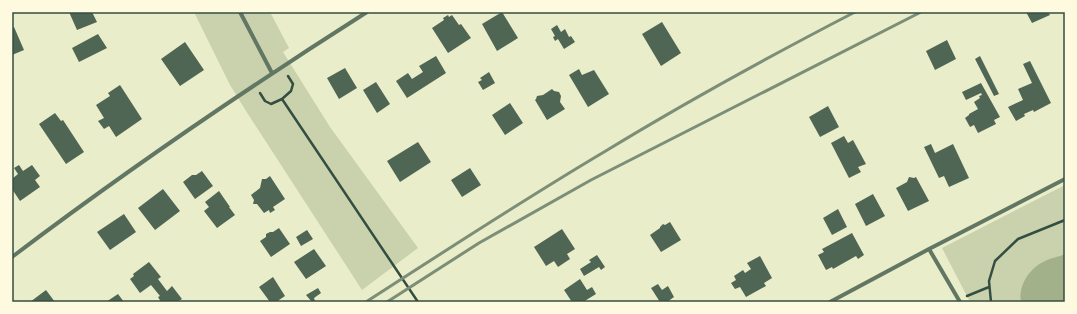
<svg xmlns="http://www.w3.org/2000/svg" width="1077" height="314" font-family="Spectral,serif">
  <rect width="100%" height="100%" fill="#e9edc9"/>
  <path fill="#cad2ad" d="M194 12H270L289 48 283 52 330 127 418 248 362 290 246 111 230 85Z
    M1065 185V254L1043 262 1020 300 1021 302H970L942 248Z"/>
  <path fill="#a3b18a" d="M1065 254V302H1021C1018 286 1029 269 1043 262 1050 258 1058 257 1065 254Z"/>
  <path fill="#4f6655" d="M69 12H92L97 22 77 30Z
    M502 12 518 38 497 51 482 24Z
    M1026 12H1048L1050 15 1032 23Z
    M448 15 449 17 452 15 459 25 461 24 471 38 448 53 432 28 444 20 443 18Z
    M662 22 681 53 661 66 642 34Z
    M557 25 561 32 565 29 569 37 571 36 575 42 564 49 558 39 555 41 553 37 555 36 551 29Z
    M14 27 24 50 12 55V28Z
    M98 34 107 48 79 62 72 48Z
    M947 40 956 59 935 70 926 51Z
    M185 42 204 70 180 86 161 59Z
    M436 56 446 73 407 98 396 81 408 73 412 79 423 72 419 66Z
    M980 56 999 94 994 96 975 59Z
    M1030 61 1051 103 1034 112 1033 110 1024 114 1025 116 1016 121 1008 107 1023 100 1018 89 1032 83 1023 64Z
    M345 68 357 88 339 99 327 78Z
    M579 69 582 75 594 70 609 94 588 107 569 75Z
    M489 72 495 83 483 90 478 82 482 80 480 78Z
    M376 82 390 104 377 113 363 90Z
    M981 83 1000 117 994 120 996 124 978 133 974 125 970 127 965 118 969 115V114L978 109 974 102 980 98 979 96 982 95 981 93 966 100 962 92Z
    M120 85 142 119 116 137 109 126 104 129 98 121 104 118 96 105 110 96 108 93Z
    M552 89 554 91 559 92 561 96 560 102 565 109 547 120 535 100 536 99 537 96 543 95Z
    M510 103 523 123 505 135 492 115Z
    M828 106 839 127 820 137 809 117Z
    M55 113 61 121 63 120 84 152 66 164 39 124Z
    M844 136 848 143 853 140 866 164 858 167 861 172 849 178 831 143Z
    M418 142 431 162 400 182 387 161Z
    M931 144 935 153 953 144 969 178 949 187 944 176 939 178 924 147Z
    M19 165 23 171 32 165 40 176 35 180 40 187 20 201 12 189V179L18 174 14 168Z
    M470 168 481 185 462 197 451 180Z
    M202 171 213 186 195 199 183 182 192 175H196Z
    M270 176 285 199 273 207 275 210 270 213 269 210 264 213 257 204H253L254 200 251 195 260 188 262 179H266Z
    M909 177 914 178 916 177 929 201 908 211 896 188 907 182Z
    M163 189 180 211 155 230 138 208Z
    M219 191 230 207H229L235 215 217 228 204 211 209 207 205 202Z
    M873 194 885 216 866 226 855 204Z
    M838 209 847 227 832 235 823 218Z
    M124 214 136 232 110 250 97 232Z
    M670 222 681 240 661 252 650 235 660 228V227L663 224 665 225Z
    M279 228 290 244 271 257 260 241 266 237V234L270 232H273Z
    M562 229 575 249 567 254 570 259 558 267 554 261 546 266 534 247Z
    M307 230 313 239 301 246 296 237Z
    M852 233 864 255 858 259 856 256 833 269 832 267 826 270 818 255 824 252 822 249Z
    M314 249 326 266 306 279 294 262Z
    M597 255 605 267 601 270 599 267 584 276 580 269 591 262 589 260Z
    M760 256 772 278 764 283 766 286 746 297 740 287 735 289 731 283 736 280 734 276 743 270 745 273 751 269 747 263Z
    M149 262 161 277 158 279 167 291 172 286 182 299 177 302H161L158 297 160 296 151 285 140 293 130 279 134 276 133 274Z
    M273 277 285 296 276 302H270L259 287Z
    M580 279 587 290 592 287 596 294 583 302H572L564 290Z
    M658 284 662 290 668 286 674 297 667 302H660L651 288Z
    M318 288 321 293 314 298 315 301 312 302 306 295Z
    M46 290 55 302H30Z
    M118 294 124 302H106Z"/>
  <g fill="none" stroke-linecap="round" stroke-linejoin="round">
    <path stroke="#344e41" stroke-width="2.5" d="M288 76 293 84 291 91 282 99 418 302
      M260 93 265 101 271 104 282 99
      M967 296 989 287
      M991 302 989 281 995 261 1018 239 1065 220"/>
    <path stroke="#617663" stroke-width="4" d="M240 12 272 73
      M929 249 960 302
      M12 257C127 170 246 89 367 12
      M830 302 929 249 1065 179"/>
    <path stroke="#7c8e77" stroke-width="3" d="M366 302C445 251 523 200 604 152 686 102 770 56 855 12
      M387 302 479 243 591 180 921 12"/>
  </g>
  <rect width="1077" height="314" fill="none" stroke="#fefae0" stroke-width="26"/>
  <rect x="13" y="13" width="1051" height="288" fill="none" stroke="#344e41" stroke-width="1.5"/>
</svg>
